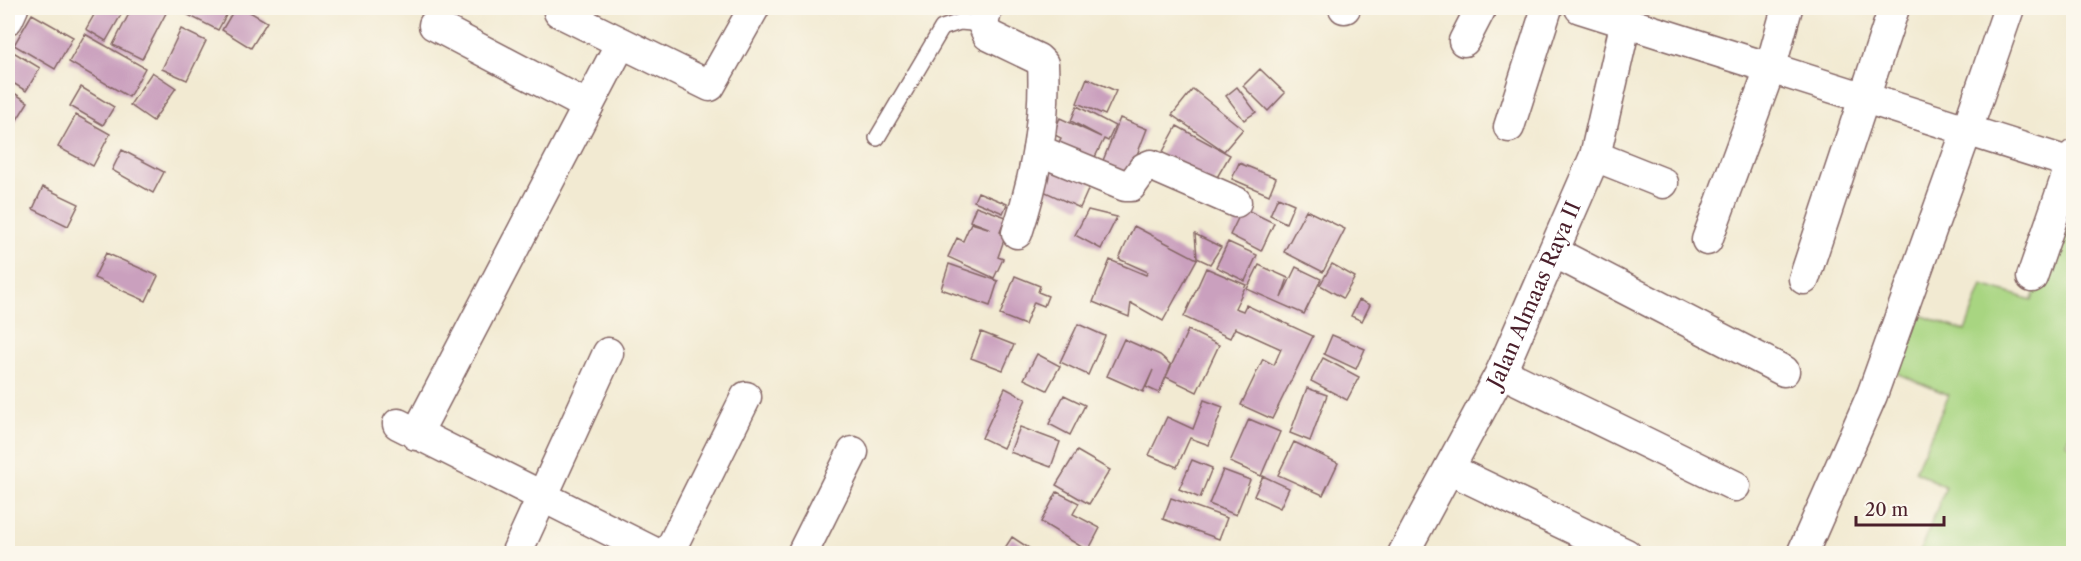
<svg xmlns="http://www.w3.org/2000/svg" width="2081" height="561" font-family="'Libre Caslon Text',serif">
  <rect width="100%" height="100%" fill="#fbf7ec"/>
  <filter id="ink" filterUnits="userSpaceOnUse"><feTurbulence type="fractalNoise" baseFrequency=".0167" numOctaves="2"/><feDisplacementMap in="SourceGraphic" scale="12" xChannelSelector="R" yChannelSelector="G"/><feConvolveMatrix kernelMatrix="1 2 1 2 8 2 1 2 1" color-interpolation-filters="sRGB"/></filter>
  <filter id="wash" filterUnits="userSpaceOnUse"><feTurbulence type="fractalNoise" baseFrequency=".008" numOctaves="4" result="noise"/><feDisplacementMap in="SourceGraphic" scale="24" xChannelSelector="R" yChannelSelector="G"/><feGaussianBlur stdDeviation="1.35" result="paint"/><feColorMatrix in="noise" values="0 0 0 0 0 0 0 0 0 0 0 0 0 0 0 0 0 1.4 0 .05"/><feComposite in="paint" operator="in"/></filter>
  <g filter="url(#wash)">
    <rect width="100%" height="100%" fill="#f2ead2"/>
    <path fill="#a8d581" stroke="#797a56" stroke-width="1.5" d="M2059 224 2073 229 2074 423 2066 443 2073 447V553H1919L1946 487 1915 471 1949 395 1896 373 1920 315 1965 331 1982 285 2032 300Z"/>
    <g id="blocks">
      <path fill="#caa0be" d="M98 8H112L122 13 106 41 86 29Z
        M132 8H160L167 11 142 59 113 45Z
        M189 8H230L218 30 186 14Z
        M235 8H243L267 22 251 48 222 30Z
        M32 14 73 37 55 69 14 45Z
        M181 29 206 41 187 80 162 69Z
        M85 34 145 68 129 97 69 62Z
        M10 50 40 68 26 91 8 80Z
        M1260 69 1285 93 1268 111 1243 86Z
        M152 72 176 88 153 121 130 105Z
        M1087 78 1116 91 1105 115 1077 103Z
        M81 87 114 107 103 125 70 106Z
        M1237 87 1256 112 1244 120 1226 96Z
        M8 89 28 102 15 123 8 118Z
        M1193 89 1243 129 1224 151 1172 115Z
        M1077 106 1115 126 1108 141 1104 139 1090 167 1055 151 1061 138 1053 134 1060 118 1101 137 1071 121Z
        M76 115 110 134 93 166 58 147Z
        M1120 118 1147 129 1128 178 1100 168Z
        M1177 126 1230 155 1212 186 1160 157Z
        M122 150 164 172 153 193 112 170Z
        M1051 163 1092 181 1080 208 1039 189Z
        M1239 163 1276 178 1269 195 1232 179Z
        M43 187 79 204 68 226 33 209Z
        M978 192 1007 204 1003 213 974 201Z
        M1278 197 1294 204 1286 223 1270 215Z
        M976 206 1006 217 1000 232 1006 234 998 257 1003 259 994 278 948 257 957 238 963 241 971 223 991 229 970 221Z
        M1243 208 1274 223 1261 251 1230 235Z
        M1088 210 1117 217 1101 249 1075 235Z
        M1306 210 1345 229 1323 272 1284 252Z
        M1134 226 1197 259 1163 321 1131 303 1129 317 1093 302 1110 260 1146 275 1148 272 1119 259Z
        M1195 234 1221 247 1210 264 1197 258Z
        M1228 242 1257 255 1245 281 1216 267Z
        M106 253 158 276 146 301 94 278Z
        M949 264 998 281 990 306 941 289Z
        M1332 264 1355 277 1343 298 1320 285Z
        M1259 265 1288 278 1281 298 1296 267 1321 279 1304 314 1247 289Z
        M1206 268 1246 285 1235 308 1243 311 1246 305 1313 336 1272 419 1241 405 1263 359 1274 365 1281 349 1235 328 1230 338 1184 317Z
        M1015 276 1040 286 1038 292 1048 296 1044 306 1034 302 1025 325 1000 315Z
        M1359 300 1370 305 1362 321 1351 316Z
        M1078 324 1105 336 1088 375 1060 362Z
        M1188 330 1219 345 1197 392 1166 377Z
        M981 332 1014 345 1003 370 971 358Z
        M1332 335 1365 349 1356 369 1324 354Z
        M1124 339 1160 355 1171 365 1159 393 1146 387 1153 370 1143 392 1107 376Z
        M1037 354 1060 366 1047 390 1024 379Z
        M1323 358 1359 377 1347 400 1311 381Z
        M1005 388 1026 399 1003 448 982 438Z
        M1307 388 1327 395 1310 441 1290 433Z
        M1064 395 1085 405 1070 435 1049 424Z
        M1204 400 1223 407 1209 445 1190 438 1177 467 1149 455 1167 417 1193 429Z
        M1249 419 1280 432 1261 476 1230 462Z
        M1020 427 1060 442 1051 467 1010 452Z
        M1294 442 1338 463 1323 495 1278 475Z
        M1077 451 1110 470 1089 504 1056 485Z
        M1192 460 1212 468 1200 498 1179 489Z
        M1223 470 1250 480 1236 515 1209 504Z
        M1263 476 1289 488 1280 508 1254 496Z
        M1057 492 1079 503 1073 514 1100 528 1088 551 1041 522Z
        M1171 498 1227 518 1219 539 1163 519Z
        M1012 537 1038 554H1001Z"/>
    </g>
  </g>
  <g filter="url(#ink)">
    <use href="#blocks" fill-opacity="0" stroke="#856665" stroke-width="1.5"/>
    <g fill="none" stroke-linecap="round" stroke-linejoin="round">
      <g stroke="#856665" stroke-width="18">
        <path id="service" d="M877 138 942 28 960 22 983 24"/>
      </g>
      <g stroke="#856665" stroke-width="33">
        <g id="minor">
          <path d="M987 8 983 24 988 35 1038 59 1043 64C1046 122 1035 179 1017 233"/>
          <path d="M1344 8H1345"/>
          <path d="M1580 8 2074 164"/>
          <path d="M559 12 710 86 754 8"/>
          <path d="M8 19 13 8"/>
          <path d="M434 25 588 106"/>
          <path d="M1464 41 1481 8"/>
          <path d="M1509 127 1547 8"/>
          <path d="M1038 150 1125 186H1131L1144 168 1151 165 1236 202"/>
          <path d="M1595 156 1663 183"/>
          <path d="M1707 240 1771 66 1787 8"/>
          <path d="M1554 252 1784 371"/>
          <path d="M2032 277 2074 155"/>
          <path d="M1804 279 1894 8"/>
          <path d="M1501 372 1735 486"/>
          <path d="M398 424 657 554"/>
          <path d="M416 435 621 43"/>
          <path d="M1449 469 1626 554"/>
          <path d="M516 554 608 353"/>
          <path d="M668 554 746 397"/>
          <path d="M802 554 853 452"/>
          <path id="s1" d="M1403 554 1501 372 1595 156 1626 21"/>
          <path d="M1802 554 1872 395 1967 130 2009 8"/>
        </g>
      </g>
      <use href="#service" stroke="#fff" stroke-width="15"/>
      <use href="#minor" stroke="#fff" stroke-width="30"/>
    </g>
  </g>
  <g text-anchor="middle" stroke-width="4.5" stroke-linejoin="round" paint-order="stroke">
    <g font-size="21" fill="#4a1f2b" stroke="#fbf7ec">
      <text dy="7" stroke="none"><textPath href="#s1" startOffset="291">Jalan Almaas Raya II</textPath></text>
    </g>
  </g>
  <rect width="2081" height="561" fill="none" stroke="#fbf7ec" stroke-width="30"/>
  <path d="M1856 516v9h88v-9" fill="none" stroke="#4a1f2b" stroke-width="3"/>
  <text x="1865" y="516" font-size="18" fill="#4a1f2b" stroke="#fbf7ec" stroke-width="4.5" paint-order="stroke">20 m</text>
</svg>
